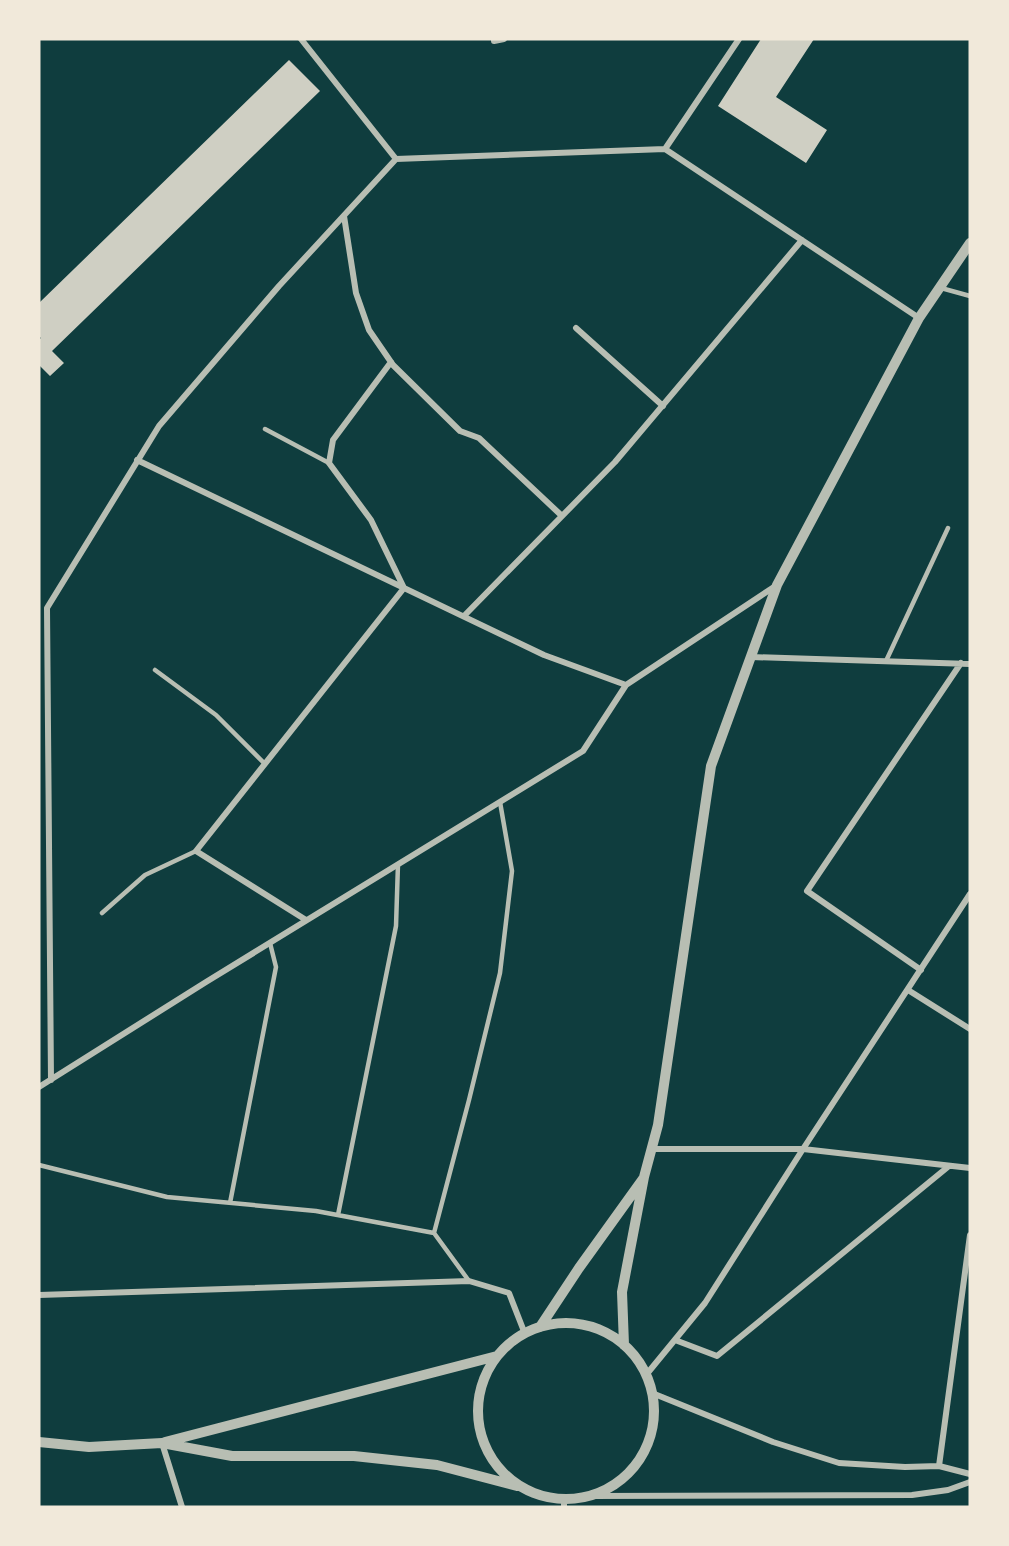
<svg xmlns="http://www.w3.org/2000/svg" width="1009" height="1546" font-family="'Titillium Web',sans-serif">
  <rect width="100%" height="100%" fill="#0f3d3e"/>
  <path fill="#cfcfc3" d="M761 39H814L776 97 827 130 806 163 718 106Z
    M289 60 320 91 52 351 64 363 50 376 39 365V340L41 338 39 336V303Z"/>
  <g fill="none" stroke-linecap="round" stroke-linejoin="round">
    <path stroke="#b8beb3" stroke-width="4.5" d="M941 288 970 296
      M265 429 329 463
      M886 661 948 528
      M155 670 216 715 265 764
      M102 913 145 875 196 851
      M39 1165 167 1197 316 1211 434 1233 469 1281
      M230 1203 276 967 270 943
      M338 1215 396 926 398 864
      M434 1233 469 1100 500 973 512 871 500 802"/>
    <path stroke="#b8beb3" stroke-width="6" d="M301 39 396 159
      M494 39V41L504 39
      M665 149 739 39
      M344 216 356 293 369 330 393 365 460 431 479 438 562 516
      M576 328 663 406
      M137 460 544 655 626 685
      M464 616 615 462 802 240
      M751 657 970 664
      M306 920 196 851 404 588 371 520 329 463 333 440 391 362
      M921 970 807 891 961 663
      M908 990 970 1029
      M51 1080 47 608 159 426 279 286 396 159 665 149 919 318
      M39 1087 206 982 583 751 626 685 774 587
      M652 1149H803L970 1168
      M39 1295 469 1281 509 1293 525 1334
      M675 1340 717 1356 949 1166
      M646 1375 705 1303 803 1149 970 894
      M652 1393 773 1442 839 1463 905 1467 939 1466 970 1474
      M162 1443 182 1507
      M939 1466 970 1235
      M591 1496 912 1495 948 1490 970 1482
      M564 1500V1507"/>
    <path stroke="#b8beb3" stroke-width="10" d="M478 1411a88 88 0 1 1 176 0a88 88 0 1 1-176 0Z
      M540 1327 579 1268 643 1179
      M624 1345 622 1292 644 1177 658 1125 711 766 777 585 919 318 970 243
      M39 1442 89 1447 162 1443 232 1456H354L437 1465 517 1486
      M165 1442 497 1356"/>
  </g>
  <rect width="1009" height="1546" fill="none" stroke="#f1e9da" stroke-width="81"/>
</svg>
